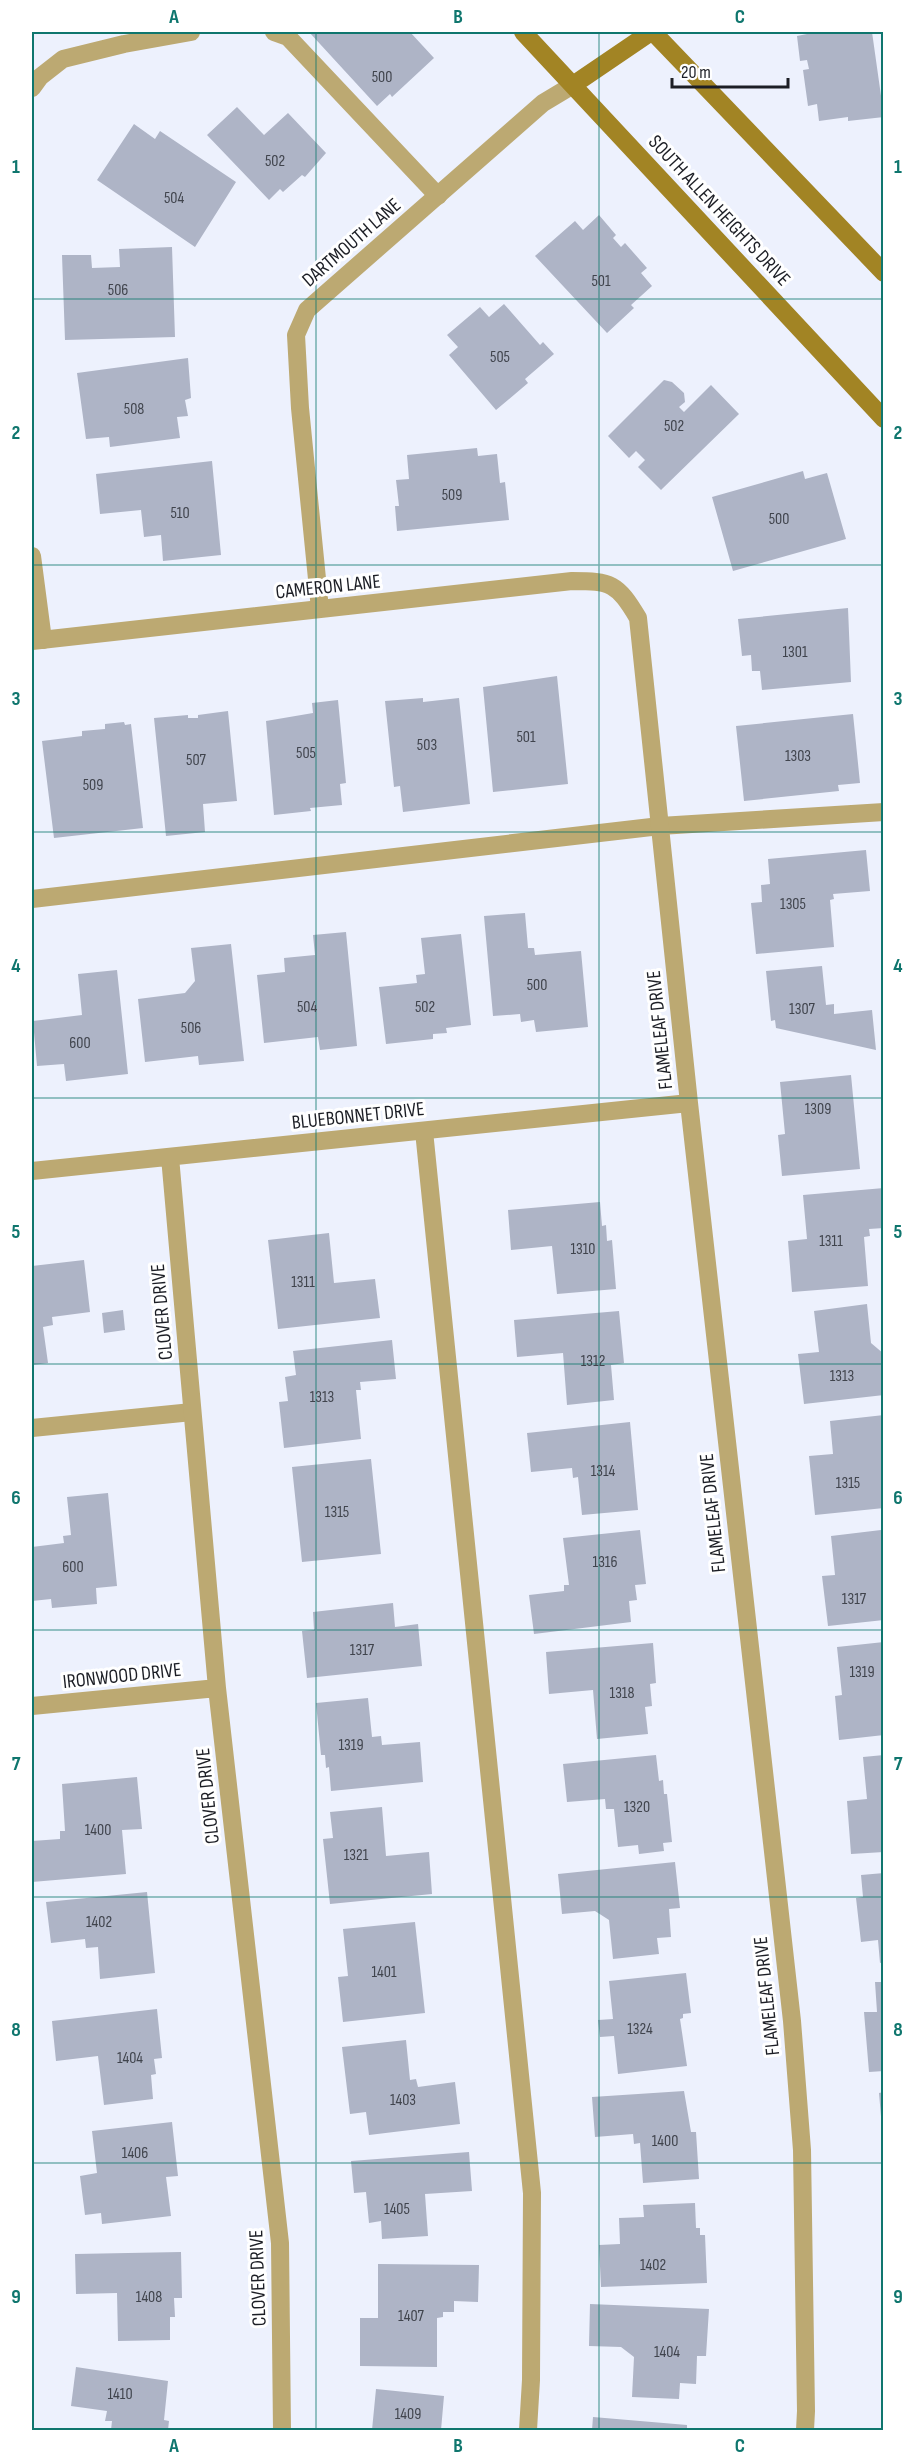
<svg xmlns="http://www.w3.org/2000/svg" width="915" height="2462" font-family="'Sofia Sans Condensed',sans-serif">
  <rect width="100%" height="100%" fill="#edf1fd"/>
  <path fill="#aeb4c6" d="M309 32H410L434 58 392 97 390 94 377 106Z
    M817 32H872L884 117 848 121V117L819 121 817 104 808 106 803 70 809 69 807 60 800 61 797 36Z
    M237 107 264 135 288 113 326 153 305 177 302 175 283 192 280 189 269 200 207 135Z
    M134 124 155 139 160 131 236 182 195 247 97 180Z
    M599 215 616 235 613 238 621 247 625 243 647 268 641 273 652 286 631 305 634 308 607 333 535 256 575 221 583 230Z
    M172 247 175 337 65 340 62 255H91L92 268 120 267 119 249Z
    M504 304 540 345 543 342 554 354 525 379 528 383 496 410 449 355 458 347 447 335 480 307 489 317Z
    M188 358 191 398 185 400 188 416 177 417 180 438 110 447 109 437 86 439 77 373Z
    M664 380 672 382 684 393 685 402 679 407 684 412 711 385 739 414 661 490 638 467 645 460 636 451 629 458 608 436Z
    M477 448 478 456 497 454 500 483 505 482 509 520 397 531 395 506H399L396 480 409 479 407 455Z
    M212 461 221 555 163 561 161 535 144 537 141 510 100 514 96 474Z
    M803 471 805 479 827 473 846 539 733 571 712 497Z
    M848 608 851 682 762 690 760 671H752L751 655 742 656 738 619Z
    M557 676 568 784 493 792 483 687Z
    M423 698V702L459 698 470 804 403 812 400 786 394 787 385 701Z
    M338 700 346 783 340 784 342 805 310 808 311 811 274 815 266 721 313 713 312 703Z
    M228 711 237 801 203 804 205 832 166 836 154 718 188 715V718H198V715Z
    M853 714 860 783 838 785 839 791 744 801 736 726Z
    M124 722 125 725 131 724 143 828 54 838 42 741 82 736V731L105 729V724Z
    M866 850 870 891 833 894 834 899 830 900 834 947 756 954 751 903 762 902 761 885 770 884 768 859Z
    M525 913 528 948H534L535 955 581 951 588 1027 536 1032 534 1020 521 1022 520 1014 493 1016 484 916Z
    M346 932 357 1046 320 1050 318 1037 264 1043 257 975 285 972 284 958 315 955 313 935Z
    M461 934 471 1025 446 1028 447 1033 433 1034V1039L386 1044 379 987 417 983 416 975 425 974 421 938Z
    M231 944 244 1061 199 1065 198 1056 145 1062 138 999 185 993 195 981 191 948Z
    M822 966 826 1005 834 1004V1014L872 1010 876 1050 776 1028 775 1020 771 1021 766 971Z
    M117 970 128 1074 66 1081 64 1064 37 1066 33 1021 82 1015 78 974Z
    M851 1075 860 1169 782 1176 778 1135 785 1134 780 1082Z
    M884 1188V1228L869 1229 870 1236 864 1237 868 1286 792 1292 788 1241 807 1239 803 1195Z
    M600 1202 602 1226 606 1225 607 1241 612 1240 616 1289 557 1294 552 1246 511 1250 508 1210Z
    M329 1233 334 1283 375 1279 380 1318 278 1329 268 1240Z
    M84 1260 90 1312 52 1317 53 1325 43 1327 48 1363 32 1365V1266Z
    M867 1304 871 1343 884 1354V1395L804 1404 798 1354 819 1352 814 1311Z
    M123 1310 125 1330 104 1333 102 1313Z
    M619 1311 624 1363 611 1365 614 1400 567 1405 563 1353 517 1357 514 1320Z
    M392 1340 396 1379 360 1382 361 1390H356L361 1439 284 1448 279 1402 288 1401 285 1377 296 1375 293 1351Z
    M884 1415V1508L815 1515 809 1456 833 1454 830 1421Z
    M630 1422 638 1510 582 1515 578 1477 573 1478 572 1468 531 1472 527 1433Z
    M371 1459 381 1554 302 1562 292 1467Z
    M108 1493 117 1586 96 1588 97 1604 52 1608 51 1599 32 1601V1547L64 1543 63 1536 71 1535 67 1497Z
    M640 1530 646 1584 635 1585 637 1600 629 1601 631 1622 534 1634 529 1595 564 1591V1585H569L563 1538Z
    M881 1530 884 1555V1620L828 1626 822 1576 835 1575 831 1536Z
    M393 1603 395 1627 418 1624 422 1666 307 1678 302 1631 314 1630 313 1612Z
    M884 1642V1735L839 1740 835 1696 842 1695 837 1647Z
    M653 1643 656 1683 650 1684 652 1706 645 1707 648 1734 597 1739 593 1690 549 1694 546 1652Z
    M368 1698 372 1737 381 1736 382 1745 420 1742 423 1782 331 1791 329 1767 326 1768 325 1755H321L316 1703Z
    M656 1755 659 1781 663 1780 664 1794H667L672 1842 663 1843 664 1851 639 1854 638 1845 618 1847 614 1809H606L605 1799 567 1802 563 1764Z
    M884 1755V1852L851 1854 847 1801 867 1799 863 1757Z
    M137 1777 142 1829 122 1830 126 1874 32 1882V1841L60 1839V1831H65L62 1784Z
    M382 1807 386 1856 429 1852 432 1894 330 1904 323 1839 333 1838 330 1812Z
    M675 1862 680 1908 669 1909 671 1937 657 1938 659 1954 613 1959 609 1920 595 1911 562 1914 558 1874Z
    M884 1873V1962L880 1963 878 1940 861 1942 856 1898 863 1897 861 1875Z
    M147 1892 155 1973 100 1979 98 1947 86 1948 85 1939 51 1943 46 1902Z
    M415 1922 425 2013 343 2022 338 1977 348 1976 343 1929Z
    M686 1973 691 2013 683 2014V2018L680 2019 687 2066 618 2074 614 2036 600 2037 598 2020 613 2019 609 1981Z
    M875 1982H884V2071L869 2072 864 2012H877Z
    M157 2009 162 2058 154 2059 156 2074 151 2075 153 2099 104 2105 98 2056 56 2061 52 2021Z
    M406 2040 410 2080 416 2079 418 2087 455 2082 460 2124 369 2135 366 2112 350 2114 342 2047Z
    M684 2091 691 2132H696L699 2179 643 2183 640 2143 634 2144 633 2134 595 2137 592 2097Z
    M884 2092V2128H882L879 2093Z
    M172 2122 178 2176 166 2177 171 2216 102 2224 101 2213 85 2215 80 2176 97 2173 92 2131Z
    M469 2152 472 2191 425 2194 428 2236 382 2239 381 2221 369 2223 366 2192 354 2193 351 2161Z
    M695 2203 696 2228H700V2235H705L707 2283 601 2287 599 2245 620 2244 619 2218 644 2217 643 2205Z
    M181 2252 182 2298H174L175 2317H170V2340L118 2341 117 2293 76 2294 75 2254Z
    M378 2264 479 2265 478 2302 454 2301V2312H443V2317L437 2318V2367L360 2366V2318H378Z
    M590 2304 709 2309 706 2356H697L696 2384 680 2383 679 2399 632 2397 634 2357 621 2347 589 2346Z
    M76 2367 168 2381 164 2420 169 2421 168 2430H111L112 2421H105L107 2411 71 2406Z
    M376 2389 444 2396 441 2430H372Z
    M593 2417 687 2425V2430H592Z"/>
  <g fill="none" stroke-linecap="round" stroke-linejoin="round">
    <path stroke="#bca972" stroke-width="18" d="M274 32 288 37 438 196
      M32 88 40 77 63 59 124 44 191 32
      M32 556 43 640
      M32 899 660 826 884 812
      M424 1131 532 2193 531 2380 528 2430
      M32 1428 192 1412"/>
    <path stroke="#bca972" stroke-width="18" d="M320 609 300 408 296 335 307 310 543 103 573 85
      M32 641 572 581C611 581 617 583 638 618L689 1103 792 2021 802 2150 806 2411 805 2430
      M170 1157 217 1688 280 2243 282 2430
      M32 1171 689 1103
      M32 1706 217 1688"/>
    <path stroke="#a28424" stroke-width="18" d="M523 32 884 419
      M653 32 884 273
      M573 85 651 32"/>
  </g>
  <path fill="none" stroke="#0f766e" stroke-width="1.5" stroke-opacity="0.55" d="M316 32V2430M599 32V2430M32 299H884M32 565H884M32 832H884M32 1098H884M32 1364H884M32 1630H884M32 1897H884M32 2163H884"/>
  <g text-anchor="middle" stroke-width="6" stroke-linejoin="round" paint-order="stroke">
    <g font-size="16" fill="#40444d">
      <text x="382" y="82">500</text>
      <text x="275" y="166">502</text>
      <text x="174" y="203">504</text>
      <text x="601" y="286">501</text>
      <text x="118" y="295">506</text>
      <text x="500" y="362">505</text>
      <text x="134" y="414">508</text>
      <text x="674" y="431">502</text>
      <text x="452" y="500">509</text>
      <text x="180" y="518">510</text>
      <text x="779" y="524">500</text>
      <text x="795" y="657">1301</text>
      <text x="526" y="742">501</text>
      <text x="427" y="750">503</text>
      <text x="306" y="758">505</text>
      <text x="798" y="761">1303</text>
      <text x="196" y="765">507</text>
      <text x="93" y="790">509</text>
      <text x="793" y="909">1305</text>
      <text x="537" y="990">500</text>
      <text x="307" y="1012">504</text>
      <text x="425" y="1012">502</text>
      <text x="802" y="1014">1307</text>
      <text x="191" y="1033">506</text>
      <text x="80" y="1048">600</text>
      <text x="818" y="1114">1309</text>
      <text x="831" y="1246">1311</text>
      <text x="583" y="1254">1310</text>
      <text x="303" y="1287">1311</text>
      <text x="593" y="1366">1312</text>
      <text x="842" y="1381">1313</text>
      <text x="322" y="1402">1313</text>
      <text x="603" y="1476">1314</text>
      <text x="848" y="1488">1315</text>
      <text x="337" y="1517">1315</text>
      <text x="605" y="1567">1316</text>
      <text x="73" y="1572">600</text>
      <text x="854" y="1604">1317</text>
      <text x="362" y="1655">1317</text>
      <text x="862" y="1677">1319</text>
      <text x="622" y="1698">1318</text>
      <text x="351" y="1750">1319</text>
      <text x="637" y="1812">1320</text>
      <text x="98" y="1835">1400</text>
      <text x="356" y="1860">1321</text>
      <text x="99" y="1927">1402</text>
      <text x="384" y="1977">1401</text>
      <text x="640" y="2034">1324</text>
      <text x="130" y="2063">1404</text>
      <text x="403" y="2105">1403</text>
      <text x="665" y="2146">1400</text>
      <text x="135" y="2158">1406</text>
      <text x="397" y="2214">1405</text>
      <text x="653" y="2270">1402</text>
      <text x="149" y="2302">1408</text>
      <text x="411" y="2321">1407</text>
      <text x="667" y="2357">1404</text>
      <text x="120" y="2399">1410</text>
      <text x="408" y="2419">1409</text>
    </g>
    <g font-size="20" fill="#1c1e25" stroke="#fff">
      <text transform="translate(720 210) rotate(47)" y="7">SOUTH ALLEN HEIGHTS DRIVE</text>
      <text transform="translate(351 242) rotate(-41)" y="7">DARTMOUTH LANE</text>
      <text transform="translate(328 586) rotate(-6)" y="7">CAMERON LANE</text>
      <text transform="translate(659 1030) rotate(-96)" y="7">FLAMELEAF DRIVE</text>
      <text transform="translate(358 1115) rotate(-6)" y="7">BLUEBONNET DRIVE</text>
      <text transform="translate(161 1312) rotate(-95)" y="7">CLOVER DRIVE</text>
      <text transform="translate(712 1513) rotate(-96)" y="7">FLAMELEAF DRIVE</text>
      <text transform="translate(122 1675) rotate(-6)" y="7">IRONWOOD DRIVE</text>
      <text transform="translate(207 1796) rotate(-96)" y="7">CLOVER DRIVE</text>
      <text transform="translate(766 1996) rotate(-96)" y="7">FLAMELEAF DRIVE</text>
      <text transform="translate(257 2278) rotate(-92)" y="7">CLOVER DRIVE</text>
    </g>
  </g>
  <rect width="915" height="2462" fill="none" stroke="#ffffff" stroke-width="66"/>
  <path d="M672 78v9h116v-9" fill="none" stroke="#1c1e25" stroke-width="3"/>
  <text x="681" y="78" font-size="18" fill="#1c1e25" stroke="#ffffff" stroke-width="4.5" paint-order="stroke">20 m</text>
  <rect x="33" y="33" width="849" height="2396" fill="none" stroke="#0f766e" stroke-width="2"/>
  <g font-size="20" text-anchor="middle" font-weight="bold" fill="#0f766e">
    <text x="174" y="23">A</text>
    <text x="458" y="23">B</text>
    <text x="740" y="23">C</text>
    <text x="16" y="173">1</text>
    <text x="898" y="173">1</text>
    <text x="16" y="439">2</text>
    <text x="898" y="439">2</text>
    <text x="16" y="705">3</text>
    <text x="898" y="705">3</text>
    <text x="16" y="972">4</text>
    <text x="898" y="972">4</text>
    <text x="16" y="1238">5</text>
    <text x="898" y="1238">5</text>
    <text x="16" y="1504">6</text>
    <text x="898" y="1504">6</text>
    <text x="16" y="1770">7</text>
    <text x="898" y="1770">7</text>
    <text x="16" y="2036">8</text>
    <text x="898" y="2036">8</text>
    <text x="16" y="2303">9</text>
    <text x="898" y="2303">9</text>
    <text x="174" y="2452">A</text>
    <text x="458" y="2452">B</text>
    <text x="740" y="2452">C</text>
  </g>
</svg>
